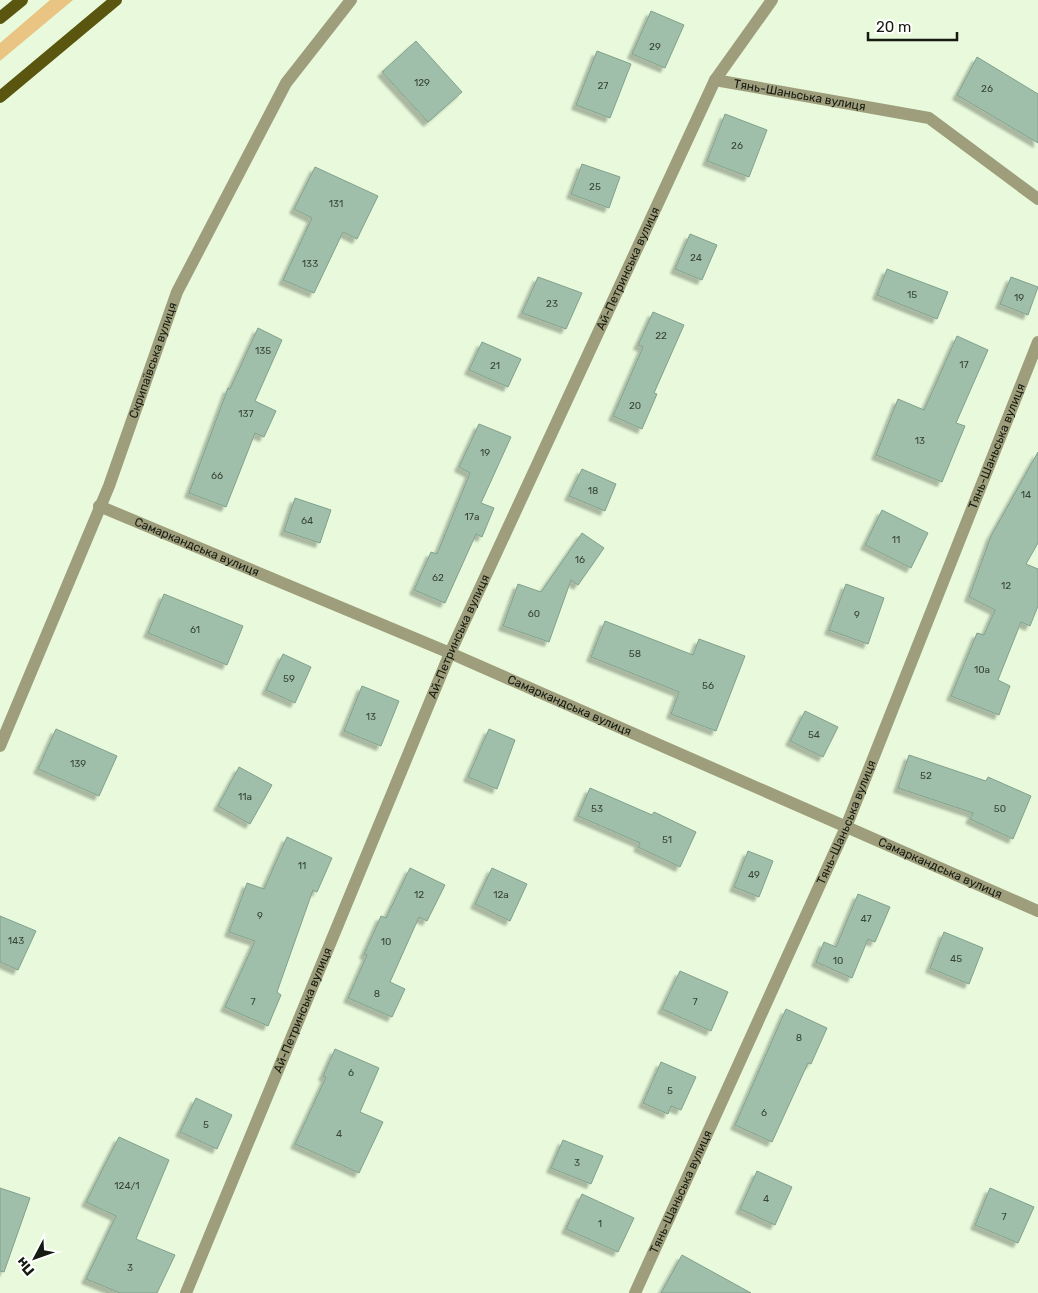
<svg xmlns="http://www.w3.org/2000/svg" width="1038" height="1293" font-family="Rubik,sans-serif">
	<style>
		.green { fill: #e9c482 }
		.building { fill: #9fbfaa; stroke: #81a18d; filter: url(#shadow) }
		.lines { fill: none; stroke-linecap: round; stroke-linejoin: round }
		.minor { stroke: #9e9d7c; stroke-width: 12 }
		.primary { stroke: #5a560f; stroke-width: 12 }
		.labels { text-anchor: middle; stroke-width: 4; stroke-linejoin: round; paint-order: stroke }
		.number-label { font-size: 10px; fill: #384436 }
		.street-label { font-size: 12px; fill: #151b10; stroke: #fff }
	</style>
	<defs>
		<filter id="shadow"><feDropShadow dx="-4.5" dy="4.5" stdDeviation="1" flood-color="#0004"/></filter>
	</defs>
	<rect width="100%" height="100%" fill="#e8fadb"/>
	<!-- green -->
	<path class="green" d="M50,0H73L0,61V43Z"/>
	<!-- building -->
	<path class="building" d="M651,11L684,25L665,68L632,54Z
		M416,41L462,92L428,122L382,72Z
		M597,51L631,64L610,118L576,105Z
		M977,57L1038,94V143L957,95Z
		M725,114L767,130L749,177L707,161Z
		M582,164L620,177L609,208L571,194Z
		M315,167L378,196L357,239L343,232L314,293L283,280L312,218L294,209Z
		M690,234L717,245L702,280L675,269Z
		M887,269L948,292L937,319L877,295Z
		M538,277L582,293L566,329L522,313Z
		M1011,277L1038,287L1028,315L1000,304Z
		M653,312L684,325L654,393L657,394L642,429L613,416L643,347L638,345Z
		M258,328L282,340L255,401L276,411L264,437L255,433L226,507L189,493L228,388L230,389Z
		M957,336L988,350L956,423L965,426L942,482L876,455L898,399L924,410Z
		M482,342L521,359L508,387L469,370Z
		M479,424L511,437L481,503L494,508L482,537L476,534L445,603L414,590L431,552L437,554L470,473L459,467Z
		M1038,452V543L1026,564L1038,569V606L1030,626L1021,622L998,680L1010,686L999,715L951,696L977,633L984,635L995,610L969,597L991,536Z
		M582,469L616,484L605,511L569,496Z
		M295,498L331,510L320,543L284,531Z
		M882,510L928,533L911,568L865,545Z
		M582,533L604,548L578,585L571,580L549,642L503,626L518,584L541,592Z
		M846,584L884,598L868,644L829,630Z
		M164,594L243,626L227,665L148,633Z
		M605,621L693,655L699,639L745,656L716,731L671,714L679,692L591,657Z
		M283,654L311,667L295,703L266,690Z
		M362,686L399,701L381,746L344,731Z
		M805,711L838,727L823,757L790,741Z
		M56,729L117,756L99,796L38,769Z
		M489,729L515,740L497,789L468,777Z
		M909,755L986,781L988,777L1031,796L1013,839L970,819L973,813L898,788Z
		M239,767L272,785L250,824L218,806Z
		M590,788L652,815L654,812L696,832L680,867L638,847L640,843L578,816Z
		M287,837L332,858L317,892L313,890L277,992L281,995L268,1026L225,1007L255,941L229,932L247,883L264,889Z
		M748,851L773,861L759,897L734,887Z
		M410,868L445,885L427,921L419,917L390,982L405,989L392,1017L348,998L367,955L364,954L381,916L386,918Z
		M492,868L527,884L510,921L475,904Z
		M858,894L890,907L875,942L868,939L852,978L816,962L824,942L836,947Z
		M0,916L36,931L18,970L0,962Z
		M944,932L983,948L969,984L930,968Z
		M680,971L728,992L711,1031L662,1009Z
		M786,1009L827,1028L811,1064L808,1063L772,1142L735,1125Z
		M335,1049L379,1068L360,1112L383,1122L359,1173L295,1144L326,1077L323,1076Z
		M661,1062L696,1077L681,1110L671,1106L668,1114L643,1103Z
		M196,1098L232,1115L217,1149L180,1132Z
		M119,1137L169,1160L136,1239L175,1255L157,1293H120L86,1279L116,1216L86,1202Z
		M563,1140L603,1156L591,1184L551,1168Z
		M757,1171L792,1187L775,1225L740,1209Z
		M0,1188L30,1198L4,1272L0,1271Z
		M990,1188L1034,1207L1018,1243L975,1225Z
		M582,1194L634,1218L618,1252L566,1229Z
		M682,1255L751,1293H661Z"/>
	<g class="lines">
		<!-- minor -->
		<g class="minor">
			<path id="s1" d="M715,80L929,118L1038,199"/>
			<path id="s2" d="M99,506L450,653L1038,911"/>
			<path id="s3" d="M0,746L109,486L177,292L286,83L351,0"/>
			<path id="s4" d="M186,1293L450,653L715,80L772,0"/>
			<path id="s5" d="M635,1293L846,827L1038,342"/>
		</g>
		<!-- primary -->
		<path class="primary" d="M0,18L22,0
			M0,97L116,0"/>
	</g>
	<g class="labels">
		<!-- number labels -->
		<g class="number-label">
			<text x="655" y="50">29</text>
			<text x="422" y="86">129</text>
			<text x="603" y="89">27</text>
			<text x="987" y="92">26</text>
			<text x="737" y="149">26</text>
			<text x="595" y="190">25</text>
			<text x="336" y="207">131</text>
			<text x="696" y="261">24</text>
			<text x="310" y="267">133</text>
			<text x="912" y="298">15</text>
			<text x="1019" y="301">19</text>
			<text x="552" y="307">23</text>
			<text x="661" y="339">22</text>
			<text x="263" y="354">135</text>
			<text x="964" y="368">17</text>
			<text x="495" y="369">21</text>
			<text x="635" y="409">20</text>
			<text x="246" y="417">137</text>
			<text x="920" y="444">13</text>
			<text x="485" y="456">19</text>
			<text x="217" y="479">66</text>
			<text x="593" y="494">18</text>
			<text x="1026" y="498">14</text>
			<text x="472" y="520">17а</text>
			<text x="307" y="524">64</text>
			<text x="896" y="543">11</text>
			<text x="580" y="563">16</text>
			<text x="438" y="581">62</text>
			<text x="1006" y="589">12</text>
			<text x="534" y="617">60</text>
			<text x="857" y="618">9</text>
			<text x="195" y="633">61</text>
			<text x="635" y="657">58</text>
			<text x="982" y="673">10а</text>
			<text x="289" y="682">59</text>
			<text x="708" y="689">56</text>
			<text x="371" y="720">13</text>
			<text x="814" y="738">54</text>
			<text x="78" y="767">139</text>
			<text x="926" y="779">52</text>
			<text x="245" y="800">11а</text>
			<text x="597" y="812">53</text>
			<text x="1000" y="812">50</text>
			<text x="667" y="843">51</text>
			<text x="302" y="869">11</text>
			<text x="754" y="878">49</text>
			<text x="419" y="898">12</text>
			<text x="501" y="898">12а</text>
			<text x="260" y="919">9</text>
			<text x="866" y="922">47</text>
			<text x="16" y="944">143</text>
			<text x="386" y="945">10</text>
			<text x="956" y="962">45</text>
			<text x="838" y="964">10</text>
			<text x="377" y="997">8</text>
			<text x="253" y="1005">7</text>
			<text x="695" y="1005">7</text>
			<text x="799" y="1041">8</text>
			<text x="351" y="1076">6</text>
			<text x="670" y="1094">5</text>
			<text x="764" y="1116">6</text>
			<text x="206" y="1128">5</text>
			<text x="339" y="1137">4</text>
			<text x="577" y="1166">3</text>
			<text x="127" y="1189">124/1</text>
			<text x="766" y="1202">4</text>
			<text x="1004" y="1220">7</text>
			<text x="600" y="1227">1</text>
			<text x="130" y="1271">3</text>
		</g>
		<!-- street labels -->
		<g class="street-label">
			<text dy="4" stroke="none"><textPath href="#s1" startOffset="86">Тянь-Шаньська вулиця</textPath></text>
			<text dy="4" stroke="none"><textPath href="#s4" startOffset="1116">Ай-Петринська вулиця</textPath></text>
			<text dy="4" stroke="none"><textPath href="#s3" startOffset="415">Скрипаївська вулиця</textPath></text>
			<text dy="4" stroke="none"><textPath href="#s5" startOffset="921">Тянь-Шаньська вулиця</textPath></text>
			<text dy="4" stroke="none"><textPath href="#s2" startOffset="106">Самаркандська вулиця</textPath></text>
			<text dy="4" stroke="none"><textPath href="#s4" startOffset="711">Ай-Петринська вулиця</textPath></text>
			<text dy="4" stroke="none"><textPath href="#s2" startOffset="511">Самаркандська вулиця</textPath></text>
			<text dy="4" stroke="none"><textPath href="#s5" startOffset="516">Тянь-Шаньська вулиця</textPath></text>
			<text dy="4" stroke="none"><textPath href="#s2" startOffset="916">Самаркандська вулиця</textPath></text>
			<text dy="4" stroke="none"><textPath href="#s4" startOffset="306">Ай-Петринська вулиця</textPath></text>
			<text dy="4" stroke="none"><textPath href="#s5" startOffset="111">Тянь-Шаньська вулиця</textPath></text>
		</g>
	</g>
	<!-- north arrow -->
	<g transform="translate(35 1258) rotate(229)" stroke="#ffffff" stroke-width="4" paint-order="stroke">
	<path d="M0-4L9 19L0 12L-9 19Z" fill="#151b10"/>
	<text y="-8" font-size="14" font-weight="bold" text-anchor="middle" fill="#151b10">Пн</text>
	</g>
	<!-- scale -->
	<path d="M868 32v8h89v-8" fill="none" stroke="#151b10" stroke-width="2.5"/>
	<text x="876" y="32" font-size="15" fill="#151b10" stroke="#ffffff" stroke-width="4" paint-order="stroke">20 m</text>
</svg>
